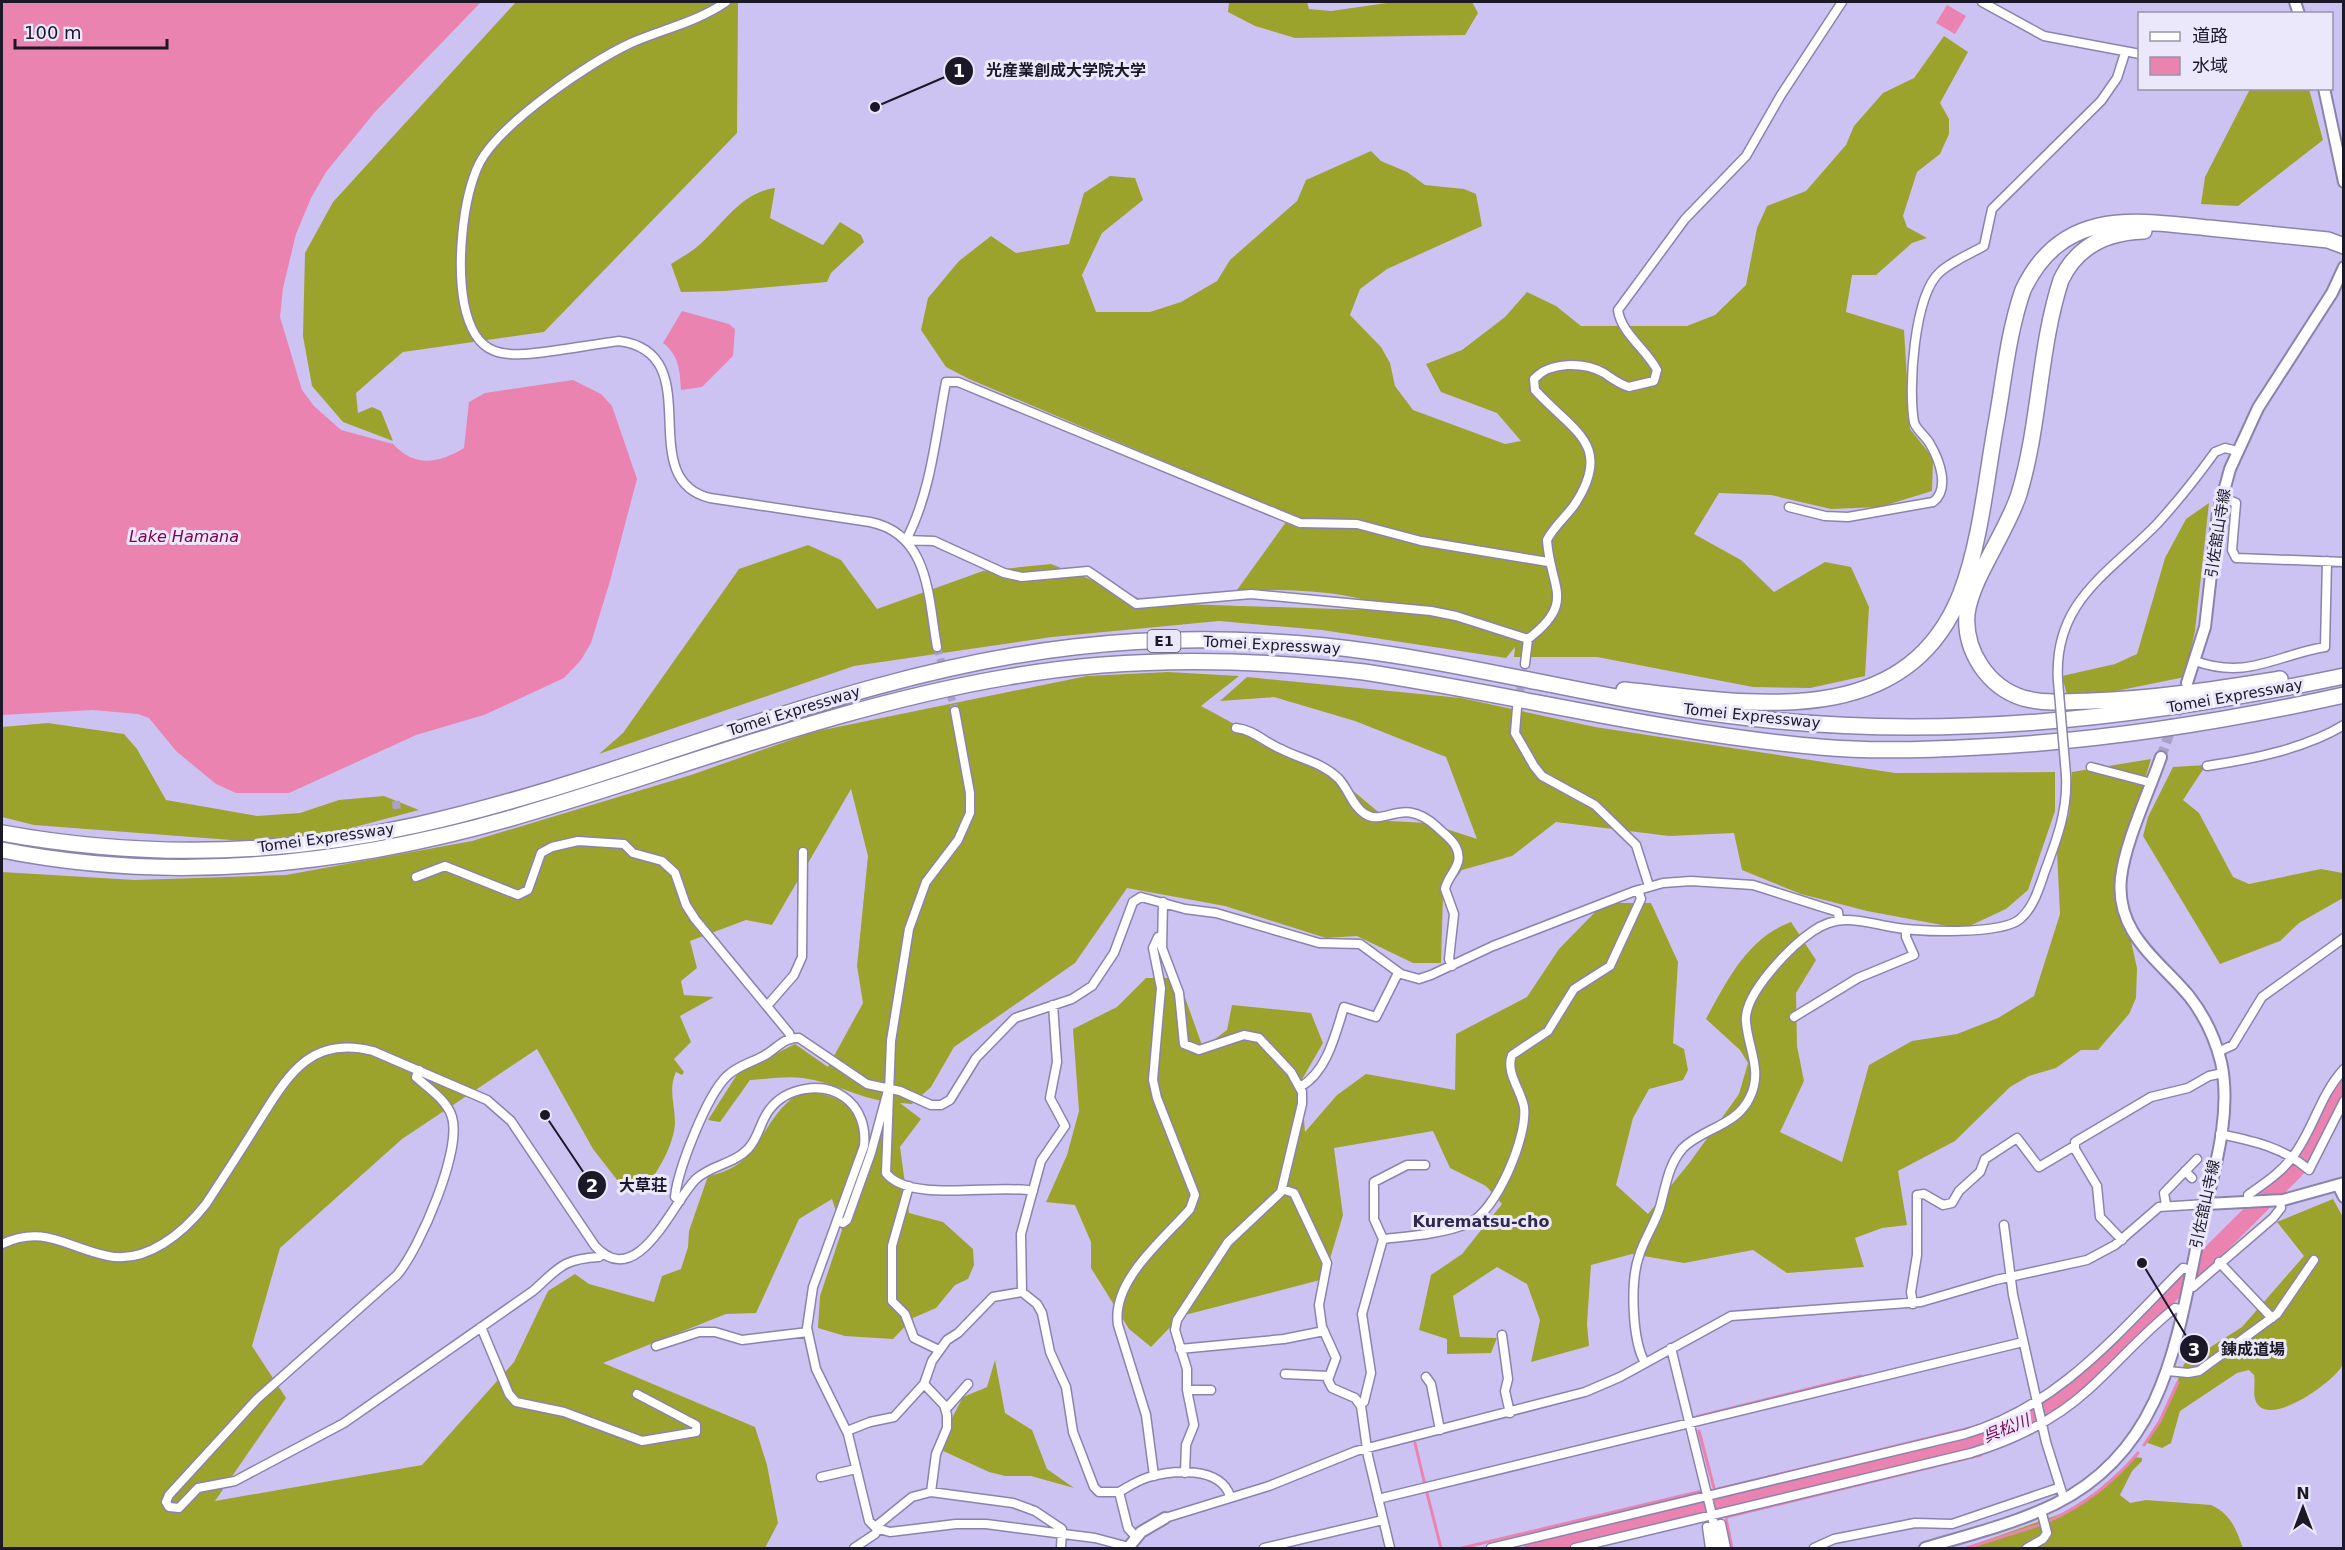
<svg xmlns="http://www.w3.org/2000/svg" width="2345" height="1550" font-family="'DejaVu Sans','Noto Sans JP',sans-serif">
	<style>
		.forest { fill: #9ca32d; fill-rule: evenodd }
		.water { fill: #eb83b1 }
		.lines { fill: none; stroke-linecap: round; stroke-linejoin: round }
		.stream { stroke: #eb83b1; stroke-width: 3 }
		.river { stroke: #eb83b1; stroke-width: 18 }
		.street-tunnel { stroke: #a9a1ca; stroke-width: 8; stroke-dasharray: 8 4; stroke-linecap: butt }
		.secondary-tunnel { stroke: #a9a1ca; stroke-width: 10; stroke-dasharray: 10 5; stroke-linecap: butt }
		.street-casing { stroke: #8b83ae; stroke-width: 11 }
		.secondary-casing { stroke: #8b83ae; stroke-width: 14 }
		.highway-casing { stroke: #8b83ae; stroke-width: 18 }
		.street { stroke: #fff; stroke-width: 8 }
		.secondary { stroke: #fff; stroke-width: 10 }
		.highway { stroke: #fff; stroke-width: 15 }
		.street-bridge-casing { stroke: #8b83ae; stroke-width: 11; stroke-linecap: butt }
		.street-bridge { stroke: #fff; stroke-width: 8 }
		.labels { text-anchor: middle; stroke-width: 6; stroke-linejoin: round; paint-order: stroke }
		.shield { fill: #ebe8fc; stroke: #595668; stroke-width: 1.5 }
		.shield-label { font-size: 14px; font-weight: bold; fill: #1b1828 }
		.street-label { font-size: 15px; fill: #1b1828; stroke: #ebe8fc }
		.water-label { font-size: 16px; font-style: italic; fill: #83004f; stroke: #ebe8fc }
		.neighbourhood-label { font-size: 16px; font-weight: bold; fill: #31284d; stroke: #ebe8fc }
		.leader { fill: none; stroke: #1b1828; stroke-width: 2 }
		.callout-dot { fill: #1b1828; stroke: #ebe8fc; stroke-width: 2 }
		.mark-label { font-size: 18px; text-anchor: middle; font-weight: bold; fill: #fff }
		.callout-label { font-size: 16px; text-anchor: middle; font-weight: bold; fill: #1b1828; stroke: #ebe8fc; stroke-width: 6; stroke-linejoin: round; paint-order: stroke }
	</style>
	<rect width="100%" height="100%" fill="#ccc3f2"/>
	<!-- forest -->
	<path class="forest" d="M516,2H738L737,133L544,332L403,352L356,393L358,413L372,407L381,411L393,441L343,422L312,386L303,336L305,253L333,202Z
		M1229,2H1307L1309,9L1331,11L1394,2H1472L1478,13L1465,35L1295,38L1255,26L1228,12Z
		M1944,36L1968,52L1940,103L1949,119V134L1940,154L1917,172L1903,216L1907,227L1927,238L1912,243L1876,275H1852L1846,312L1904,330L1910,429L1933,458L1932,491L1880,507L1831,509L1771,495L1719,493L1694,534L1741,560L1774,592L1825,562L1851,567L1869,607L1865,676L1810,688L1753,687L1597,657H1514L1515,647L1506,658L1322,630L1219,621L1052,637L854,666L599,754L623,733L739,569L808,545L841,560L877,609L983,571L1051,564L1151,603L1397,611C1349,589 1289,590 1237,590L1291,515L969,379L946,367L921,330L928,298L959,261L991,236L1016,253L1069,244L1084,193L1110,176L1135,178L1143,200L1102,233L1082,275L1096,312H1150L1181,302L1217,281L1230,260L1297,201L1306,180L1371,151L1381,161L1407,172L1425,185L1464,189L1476,194L1482,226L1387,269L1360,289L1350,315L1381,347L1390,363L1395,386L1413,410L1505,444L1521,441L1497,413L1441,392L1426,364L1462,350L1505,317L1527,292L1556,306L1581,326H1687L1715,315L1746,285L1757,228L1767,206L1806,191L1846,145L1854,126L1883,93L1914,78Z
		M2250,89H2309L2323,140L2238,206L2201,204L2205,177Z
		M775,188L770,218L823,245L840,222L861,235L864,242L831,273L827,282L725,291L681,292L671,264C680,258 690,253 698,246C724,224 740,193 775,188Z
		M2209,503L2195,631L2185,677L2116,691L2067,695L2062,676L2115,664L2137,654L2165,558L2186,519Z
		M1168,672L1239,676L1201,706L1345,784L1389,821L1428,823L1477,839L1446,757L1355,721L1274,697L1220,701L1247,677L1461,698L1595,727L1895,773L2055,772V811L2028,890L2006,909L1963,929L1867,911L1801,894L1742,870L1734,833L1669,836L1556,822L1512,856L1462,870L1443,895L1441,963H1413L1357,936L1326,938L1225,906L1127,888L1075,963L954,1047L931,1087L912,1104L900,1103L921,1119L900,1147L909,1213L943,1222L973,1249L974,1265L968,1279L955,1285L936,1308L913,1318L893,1339L845,1336L818,1328L820,1296L842,1230L832,1199L799,1219L756,1313L726,1314L603,1363L755,1427L767,1465L778,1523L765,1548H2V872L135,880L286,875L472,841L691,775L813,732L1087,676ZM851,789L868,856L857,966L863,1003L828,1067L795,1044L738,1073L708,1120L720,1122L750,1080C767,1079 786,1076 803,1078C833,1082 858,1098 889,1102L865,1144C862,1135 860,1117 853,1110C839,1095 806,1086 790,1100C757,1129 760,1166 708,1176L689,1231L688,1247L681,1269L662,1276L654,1302L589,1284L575,1274L548,1291L514,1362L422,1465L215,1501L286,1398L252,1346L280,1248L402,1139L537,1049L593,1149L621,1185L643,1190C657,1174 674,1145 675,1123C675,1105 668,1089 676,1072L682,1075L684,1072L674,1059L691,1042L680,1016L714,997L684,995L681,981L697,968L690,941L746,920L772,925Z
		M48,723L124,734L137,749L166,800L257,816L300,813L339,800L384,796L419,810L336,832L244,841L34,825L2,817V727Z
		M2151,759L2116,875L2137,968L2136,998L2129,1014L2098,1050H2081L2056,1068L2029,1076L2010,1087L1955,1141L1898,1171L1907,1225L1882,1228L1855,1238L1864,1267L1787,1273L1753,1250L1684,1263L1632,1254L1591,1265L1587,1324L1589,1346L1531,1362L1540,1320L1527,1284L1497,1267L1453,1296L1460,1337L1497,1338L1491,1353L1447,1354V1339L1419,1330L1431,1275L1462,1254L1502,1204L1486,1186L1450,1168L1433,1131L1334,1148L1343,1215L1324,1279L1181,1316L1151,1347L1129,1329L1091,1268V1242L1075,1205L1046,1202L1067,1155L1079,1111L1073,1029L1117,1007L1146,978H1178L1203,1048L1227,1030L1232,1005L1311,1013L1323,1043L1301,1081L1305,1132L1337,1095L1366,1074L1455,1090L1456,1034L1527,997L1559,949L1597,910L1614,903H1651L1678,962L1673,1043L1684,1049L1688,1070L1683,1080L1649,1089L1633,1118L1616,1185L1648,1214L1690,1162L1739,1094L1748,1063L1740,1050L1706,1019C1726,982 1748,937 1791,922L1816,960L1796,993L1797,1046L1804,1081L1780,1132L1842,1162L1869,1065L1912,1041L1957,1034L1998,1018L2034,996L2060,914L2057,851L2069,814L2072,772Z
		M2206,765L2183,800L2199,813L2233,877L2249,884L2321,869L2343,873V898L2299,923L2280,941L2220,964L2143,836L2148,817L2173,767Z
		M2333,1199L2344,1219V1334C2341,1343 2345,1357 2342,1366C2333,1382 2276,1423 2259,1406C2251,1398 2256,1385 2254,1375L2249,1370L2237,1373L2180,1411L2171,1443L2162,1448L2145,1442L2167,1408L2184,1364L2242,1327L2304,1256L2277,1222Z
		M995,1360L1005,1413L1032,1430L1047,1469L1074,1488L1031,1476H1005L989,1472L941,1450L939,1443L963,1397L987,1387Z
		M2135,1457L2142,1458V1461L2132,1471L2120,1495L2130,1503L2146,1500L2211,1505C2231,1514 2236,1529 2243,1548H1964L2063,1513L2094,1494Z"/>
	<!-- water -->
	<path class="water" d="M2,2H481L375,112L326,172L311,198L296,234L283,288L280,317L302,390L314,406L341,430L393,444C415,468 439,463 464,448L469,402L485,393L573,380L601,394L612,406L637,479L610,581L591,643L581,660L564,678L484,715L416,735L289,793H236L216,784L176,751L149,718L138,714L93,710L2,715Z
		M1947,5L1966,16L1955,34L1936,23Z
		M682,311L729,324L735,329L733,356L702,387L681,390C680,371 679,355 663,343Z"/>
	<g class="lines">
		<!-- stream -->
		<path class="stream" d="M1696,1417L1861,1376
			M1699,1431L1714,1488
			M1415,1443L1425,1485
			M2144,1445L2160,1421L2178,1382
			M1718,1489L1970,1428
			M1427,1493L1441,1548
			M1716,1497L1718,1504
			M1722,1503L1724,1509
			M1726,1517L1981,1455
			M1726,1518L1732,1548
			M2049,1521C2084,1505 2113,1483 2138,1453
			M1462,1548L1702,1491
			M1967,1548L2042,1524"/>
		<!-- river -->
		<path class="river" d="M1533,1548L1968,1443C2057,1417 2101,1363 2164,1300C2207,1258 2250,1215 2293,1172C2316,1146 2322,1111 2344,1084"/>
		<!-- street-tunnel -->
		<path class="street-tunnel" d="M937,647L955,711
			M1518,702L1525,664
			M396,801L397,812"/>
		<!-- secondary-tunnel -->
		<path class="secondary-tunnel" d="M2161,757L2181,701"/>
		<defs>
			<path id="street" d="M726,2C697,22 663,29 631,43C590,62 499,124 479,164C462,200 457,264 464,303C475,359 503,358 552,351C574,348 597,344 619,341C711,353 631,479 710,498L870,522C930,534 928,598 937,647
				M1982,2L2044,36L2140,54
				M2222,497L2236,503L2232,550L2236,558L2344,562
				M1789,507L1825,516L1848,517L1933,502C1950,489 1940,461 1930,444C1926,436 1916,430 1914,422C1908,388 1914,295 1940,272C1952,261 1970,254 1984,246L1992,209L2101,101L2117,78L2125,53
				M1528,639L1456,616L1431,611L1251,594L1136,604L1088,571L1022,577L1004,573L934,541L906,540C931,493 936,434 946,382H958L1300,523L1357,524L1421,541L1548,562
				M2195,661C2248,680 2276,655 2325,647L2327,561
				M1525,664L1528,639C1577,602 1550,588 1547,540C1554,526 1566,517 1575,504C1614,444 1572,431 1535,390L1534,379C1550,361 1584,362 1604,373C1613,379 1619,384 1629,387L1654,381L1657,370C1646,349 1621,333 1618,310L1685,219L1746,156L1781,95L1842,2
				M2058,681C2053,602 2108,574 2157,524C2178,501 2197,477 2215,452L2225,448L2237,451
				M1517,708L1515,733L1534,766L1542,776L1595,805L1636,845L1649,886
				M955,711L970,793V813L958,840L926,882L909,929L891,1041L886,1173C910,1204 997,1183 1033,1191
				M1236,728C1254,730 1264,742 1281,749C1300,759 1321,762 1338,778C1348,788 1353,807 1365,814C1386,827 1402,795 1437,827C1443,833 1452,839 1456,847C1465,865 1448,874 1445,889L1454,914L1449,959L1452,966
				M2207,766C2252,759 2305,749 2344,725
				M2091,767L2152,783
				M416,877L445,866L518,895L528,890L541,853L552,847L578,841L624,844L633,853L662,861L675,873L686,905L695,919L789,1033L791,1039
				M1163,902L1162,948L1179,993L1184,1044L1199,1050L1244,1035L1259,1038L1291,1072L1302,1092V1104L1281,1192L1228,1242L1177,1320L1175,1330L1187,1369V1390L1194,1425L1186,1445L1185,1473
				M767,1006L794,975L802,957L803,852
				M1794,1017L1858,978L1914,955L1906,937V929
				M2218,1052L2233,1045L2262,997L2344,938
				M419,1070L416,1077C429,1089 447,1100 452,1117C462,1150 420,1248 397,1275L257,1399L169,1495L166,1502L169,1507L179,1508L198,1488L235,1481L344,1423L533,1291C559,1268 562,1259 599,1257L602,1253
				M1300,1087C1327,1072 1335,1035 1344,1007L1376,1017L1398,973
				M2220,1134C2253,1141 2283,1147 2309,1170L2344,1101
				M2185,1171L2192,1178
				M909,1186L892,1246V1301L905,1314L914,1338L939,1350
				M1282,1189L1294,1193L1327,1263L1319,1305L1322,1327L1336,1358L1328,1380L1332,1388L1355,1398L1361,1406L1368,1456L1390,1548
				M680,1201L675,1197C678,1169 707,1095 727,1076C738,1065 754,1062 767,1054C778,1047 785,1037 799,1038L867,1084L900,1091L931,1105H941L950,1100L976,1058L1015,1018L1072,999L1092,986L1114,953L1133,902L1141,897L1185,909L1216,913L1319,943L1360,944L1401,974L1419,979L1431,975L1493,946L1635,891L1663,883L1691,881L1753,885L1838,912L1839,920
				M2248,1203V1195C2265,1183 2282,1172 2294,1155C2314,1128 2320,1095 2344,1069
				M2166,1205L2164,1193L2197,1159
				M837,1221L843,1223L847,1220L871,1153L887,1094
				M2004,1225L2013,1295L2046,1442L2064,1499
				M1383,1239C1411,1236 1443,1234 1469,1223C1496,1212 1528,1136 1524,1107C1521,1090 1505,1072 1512,1055L1548,1031L1574,989L1610,966L1641,899L1638,890
				M1383,1239L1374,1219V1182L1407,1165H1425
				M2122,1240L2100,1217L2097,1186L2075,1149V1142L2151,1097L2188,1088L2209,1076L2223,1073
				M2,1244C45,1224 67,1248 108,1256C147,1264 184,1232 206,1204C223,1178 240,1152 256,1126C286,1079 308,1034 373,1051L487,1100L511,1121L595,1246C638,1293 673,1201 696,1179C711,1165 734,1164 748,1149C759,1138 760,1121 770,1109C786,1088 822,1081 844,1097C860,1108 866,1127 864,1146L813,1287L807,1328L816,1369L848,1434L869,1521L876,1528L890,1532L956,1524H986L1095,1538L1129,1547
				M2219,1262L2272,1318
				M2188,1286L2193,1287L2273,1218L2281,1208L2280,1201
				M1022,1292L1021,1234L1041,1161L1065,1126L1050,1098L1057,1062L1053,1005
				M1913,1304L1911,1292L1917,1255V1195L1924,1194L1943,1205L1952,1203L1959,1191L1980,1172L1985,1159L2017,1138L2039,1167L2071,1148L2075,1149
				M481,1327L509,1394L516,1402L564,1412L642,1441L696,1432V1425L637,1394
				M1502,1335L1508,1379L1505,1391L1510,1413
				M656,1346L699,1332H715L742,1340L808,1332
				M1671,1348L1712,1515L1718,1548
				M1180,1349L1284,1339L1324,1331
				M1645,1363C1632,1340 1630,1282 1639,1256C1644,1239 1655,1224 1660,1207C1666,1186 1668,1165 1683,1148C1703,1128 1737,1126 1750,1097C1763,1071 1748,1048 1746,1022C1743,994 1791,946 1813,931C1840,912 1863,922 1892,927C1917,932 2002,935 2020,919C2034,907 2039,888 2045,871C2057,839 2068,810 2066,775
				M2168,1371L2188,1373L2199,1371L2277,1314L2314,1260
				M1285,1374L1328,1376
				M1426,1377L1431,1384L1440,1430
				M1187,1390H1211
				M1360,1404L1364,1402L1371,1373L1362,1314L1383,1239
				M946,1409L968,1384
				M847,1431L870,1422L894,1417L924,1384
				M1154,1476L1146,1415L1118,1325C1111,1281 1163,1240 1190,1209L1195,1195L1157,1098L1153,1080L1161,988L1153,948L1158,937H1161
				M821,1477L856,1469
				M931,1492L936,1454L947,1428V1415L944,1405L924,1384L932,1361L947,1340L958,1333L993,1297L1022,1292L1037,1304L1042,1313L1050,1352L1066,1387L1073,1432L1094,1487L1099,1492H1119L1128,1528L1136,1537
				M1119,1492C1128,1487 1138,1480 1149,1477C1173,1470 1220,1466 1230,1496
				M1378,1499L2023,1342
				M1165,1518L1269,1486L1356,1451L1585,1392L1620,1377L1731,1316L1921,1302L1996,1280L2087,1260L2115,1245L2159,1207L2206,1204
				M875,1527L912,1497L931,1492L1013,1503L1035,1511L1062,1529L1061,1548
				M854,1548L875,1534L878,1529
				M1264,1548L1383,1520
				M1491,1548L1965,1434C2059,1406 2116,1335 2183,1268L2191,1270
				M1575,1548L1971,1453C2014,1440 2054,1421 2088,1390C2117,1364 2143,1333 2175,1308L2183,1310
				M1710,1548L1707,1527L1721,1524L1726,1548
				M1814,1548L1834,1539L1915,1523L1952,1524L2058,1488
				M2027,1548L2043,1539L2047,1533L2041,1510"/>
			<path id="secondary" d="M2295,2L2299,14
				M2324,88L2344,182
				M2187,683L2205,627L2218,513L2230,469L2258,408L2332,293L2344,267
				M2338,1185L2344,1197
				M2206,1204L2283,1200L2344,1183
				M1128,1548L1141,1532L1165,1518
				M1925,1548C1968,1535 2014,1524 2055,1504C2166,1449 2177,1338 2200,1230C2212,1177 2233,1116 2221,1062C2215,1038 2204,1015 2189,996C2158,959 2115,933 2121,878C2125,842 2149,792 2161,757"/>
			<path id="highway" d="M2144,231C2107,232 2077,246 2061,280C2039,347 2040,425 2019,494C2007,532 1971,579 1967,614C1964,651 1988,687 2023,698C2044,704 2069,702 2091,701C2155,699 2217,689 2280,679
				M1624,690C1744,702 1905,736 1961,593C1981,540 1986,479 1996,424C2004,380 2008,333 2023,290C2062,208 2133,220 2209,228C2249,232 2288,236 2328,240L2344,246
				M2,833C140,858 280,856 417,825C639,775 846,673 1074,647C1157,637 1243,638 1325,646C1460,660 1592,698 1726,715C1935,743 2138,719 2344,676
				M2,850C172,884 342,866 508,819C674,771 836,706 1008,677C1125,656 1246,658 1364,672C1516,695 1667,734 1820,747C1873,752 1927,750 1979,747C2103,741 2223,722 2344,695"/>
		</defs>
		<!-- street casing -->
		<use href="#street" class="street-casing"/>
		<!-- secondary casing -->
		<use href="#secondary" class="secondary-casing"/>
		<!-- highway casing -->
		<use href="#highway" class="highway-casing"/>
		<!-- street -->
		<use href="#street" class="street"/>
		<!-- secondary -->
		<use href="#secondary" class="secondary"/>
		<!-- highway -->
		<use href="#highway" class="highway"/>
		<defs>
			<path id="street-bridge" d="M2058,681L2066,775"/>
		</defs>
		<!-- street-bridge casing -->
		<use href="#street-bridge" class="street-bridge-casing"/>
		<!-- street-bridge -->
		<use href="#street-bridge" class="street-bridge"/>
	</g>
	<g class="labels">
		<!-- shield labels -->
		<rect class="shield" x="1147.5" y="630" width="33" height="22" rx="4.5"/>
		<g class="shield-label">
			<text x="1164" y="646">E1</text>
		</g>
		<!-- street labels -->
		<g class="street-label">
			<text transform="translate(2218 533) rotate(-81)" y="5">引佐舘山寺線</text>
			<text transform="translate(1272 645) rotate(3)" y="5">Tomei Expressway</text>
			<text transform="translate(2235 696) rotate(-10)" y="5">Tomei Expressway</text>
			<text transform="translate(794 711) rotate(-17)" y="5">Tomei Expressway</text>
			<text transform="translate(1752 716) rotate(6)" y="5">Tomei Expressway</text>
			<text transform="translate(326 838) rotate(-8)" y="5">Tomei Expressway</text>
			<text transform="translate(2205 1204) rotate(-78)" y="5">引佐舘山寺線</text>
		</g>
		<!-- water labels -->
		<g class="water-label">
			<text x="184" y="542">Lake Hamana</text>
			<text transform="translate(2006 1428) rotate(-22)" y="6">呉松川</text>
		</g>
		<!-- neighbourhood labels -->
		<g class="neighbourhood-label">
			<text x="1481" y="1227">Kurematsu-cho</text>
		</g>
	</g>
	<!-- callouts -->
	<path class="leader" d="M875 107L959 71M545 1115L592 1185M2142 1263L2194 1349"/>
	<g class="callout-dot">
		<circle cx="875" cy="107" r="6"/>
		<circle cx="545" cy="1115" r="6"/>
		<circle cx="2142" cy="1263" r="6"/>
		<circle cx="959" cy="71" r="15"/>
		<circle cx="592" cy="1185" r="15"/>
		<circle cx="2194" cy="1349" r="15"/>
	</g>
	<g class="mark-label">
		<text x="959" y="77">1</text>
		<text x="592" y="1192">2</text>
		<text x="2194" y="1356">3</text>
	</g>
	<g class="callout-label">
		<text x="1066" y="76">光産業創成大学院大学</text>
		<text x="643" y="1191">大草荘</text>
		<text x="2253" y="1355">錬成道場</text>
	</g>
	<!-- border -->
	<rect width="2345" height="1550" fill="none" stroke="#1b1828" stroke-width="6"/>
	<!-- legend -->
	<rect x="2138" y="12" width="195" height="78" fill="#ebe8fc" stroke="#9895a7" stroke-width="1.5"/>
	<rect x="2150" y="32" width="30" height="9" fill="#ffffff" stroke="#9895a7" stroke-width="1.5"/>
	<text x="2192" y="42" font-size="18" fill="#1b1828">道路</text>
	<rect x="2150" y="57" width="30" height="18" fill="#eb83b1" stroke="#9895a7" stroke-width="1.5"/>
	<text x="2192" y="72" font-size="18" fill="#1b1828">水域</text>
	<!-- north arrow -->
	<g transform="translate(2303 1508)" stroke="#ebe8fc" stroke-width="4.5" paint-order="stroke">
	<path d="M0-4.5L10 22L0 15L-10 22Z" fill="#1b1828"/>
	<text y="-9" font-size="16" font-weight="bold" text-anchor="middle" fill="#1b1828">N</text>
	</g>
	<!-- scale -->
	<path d="M15 39v9h152v-9" fill="none" stroke="#1b1828" stroke-width="3"/>
	<text x="24" y="39" font-size="18" fill="#1b1828" stroke="#ebe8fc" stroke-width="4.5" paint-order="stroke">100 m</text>
</svg>
